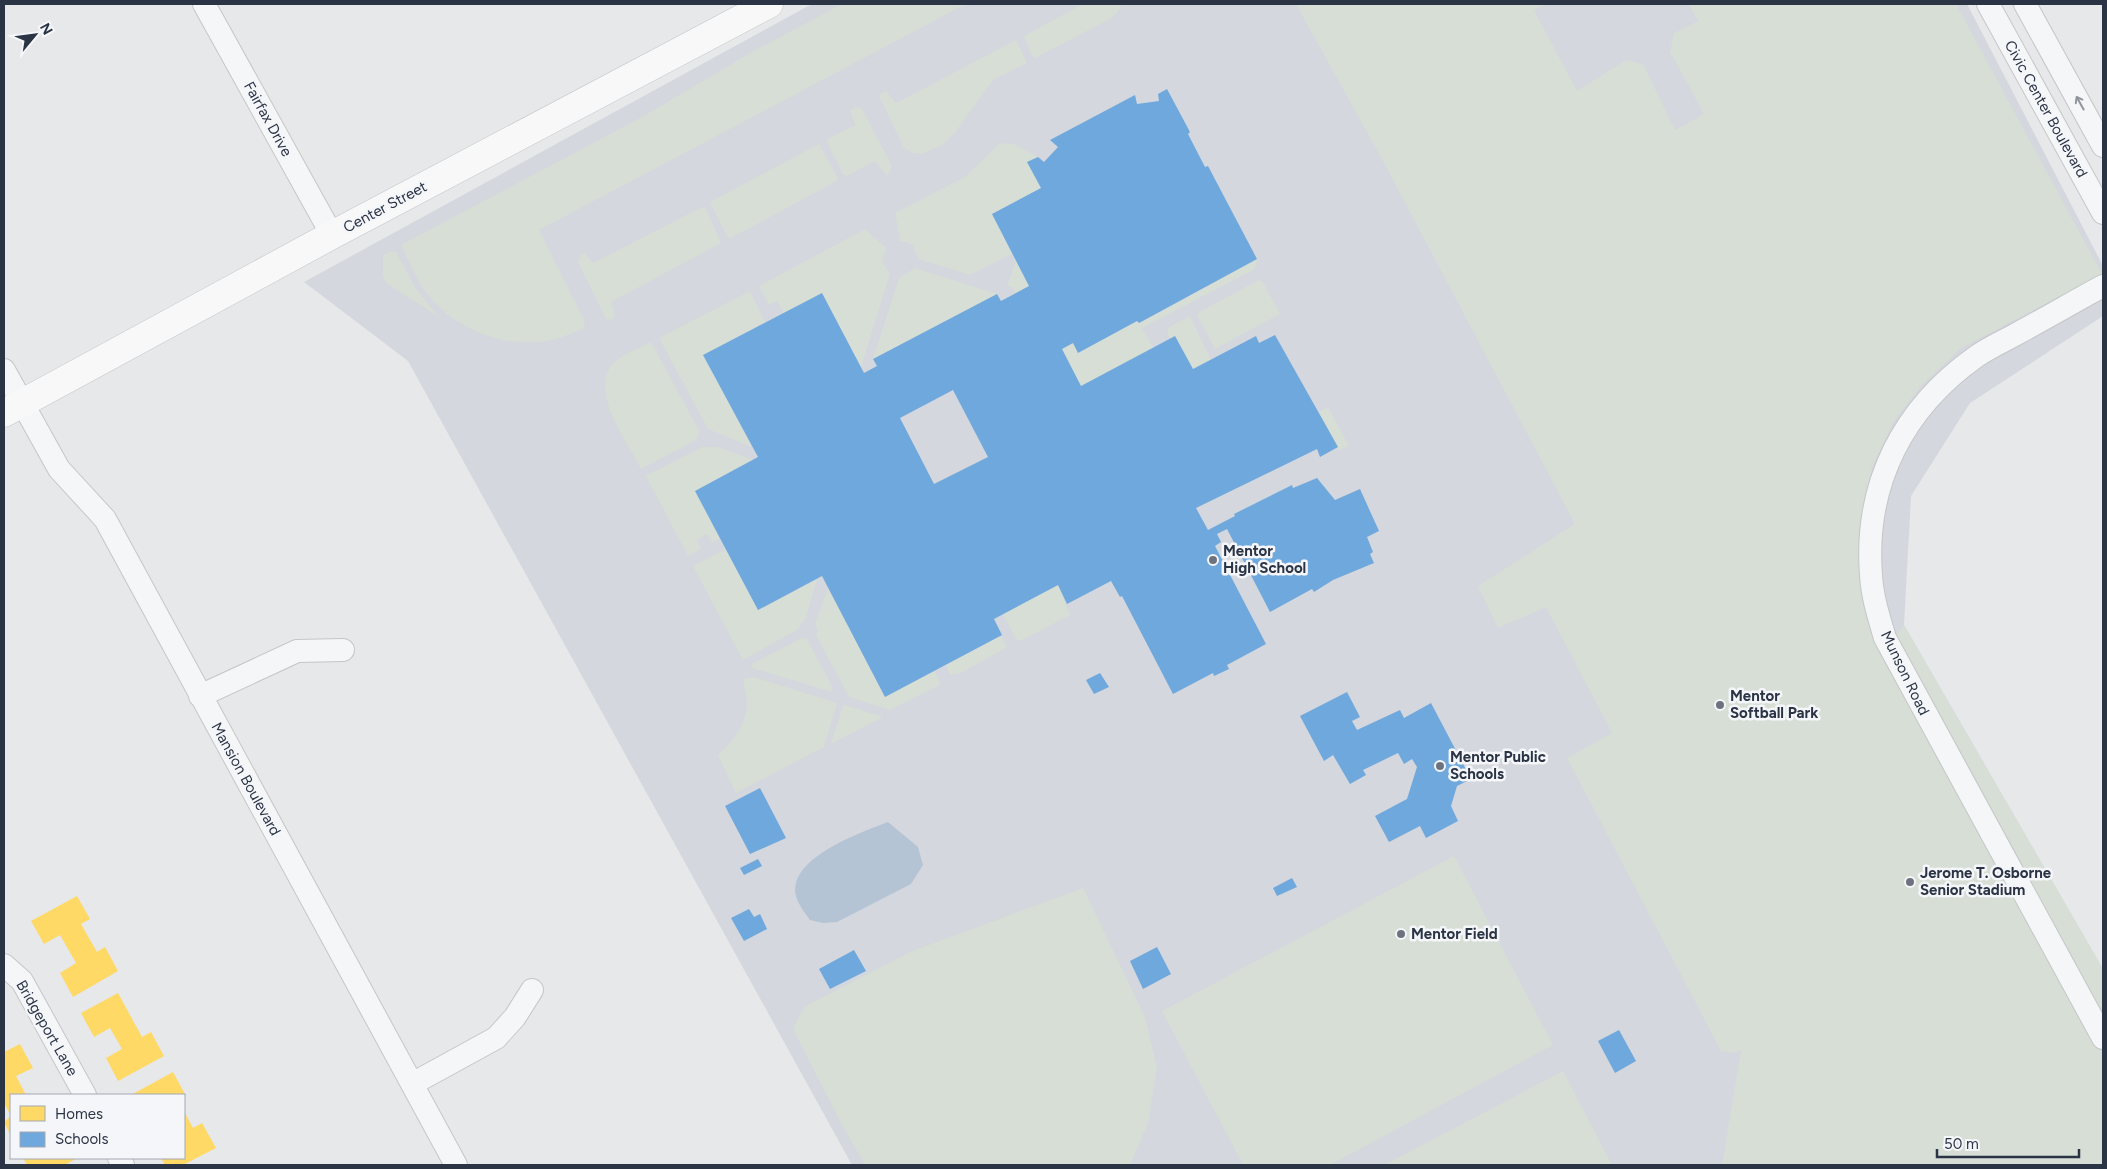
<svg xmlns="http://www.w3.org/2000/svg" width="2107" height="1169" font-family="Figtree,sans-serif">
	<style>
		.built { fill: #d4d7dd }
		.green { fill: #d6ded6 }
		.water { fill: #b4c4d5 }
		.homes { fill: #ffd966 }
		.schools { fill: #6fa8dc; fill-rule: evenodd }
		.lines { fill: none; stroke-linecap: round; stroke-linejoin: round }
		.minor-casing { stroke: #c4c6c8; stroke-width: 24 }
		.major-casing { stroke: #c2c5c8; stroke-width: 29 }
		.minor { stroke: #f5f6f7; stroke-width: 22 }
		.major { stroke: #f8f8f8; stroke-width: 28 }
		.oneway { stroke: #90959e }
		.poi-dot { fill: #6c737f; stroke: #f4f6f9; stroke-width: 2 }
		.labels { text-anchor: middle; stroke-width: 5; stroke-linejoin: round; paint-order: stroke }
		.street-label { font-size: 15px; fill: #2b3445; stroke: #f4f6f9 }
		.poi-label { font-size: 15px; font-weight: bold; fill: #2b3445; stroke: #f4f6f9; text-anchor: start }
	</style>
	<rect width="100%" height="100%" fill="#e6e8ea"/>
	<!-- built -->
	<path class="built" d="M812,4H1967L2103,266V316L1970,403L1911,496L1904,625L2103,969V1165H852L408,361L304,282Z"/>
	<!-- green -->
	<path class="green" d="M842,4H966L539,230L585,322L583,329C572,333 559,339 547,341C501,349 448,326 422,287C414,274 408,259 401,245L642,117L752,52Z
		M1083,4H1122L1118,12L1110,19L1035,58L1032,56L1024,36Z
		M1296,4H1547L1534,10L1577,91L1626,60L1643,64L1675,130L1704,114L1670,52L1674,33L1698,21L1689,4H1956L2102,274L1961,348L1921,386L1894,421L1872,467L1859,535L1861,596L1874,639L1881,656L1904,625L2103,969V1165H1722L1741,1050L1735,1053L1721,1051L1567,758L1612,733L1546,607L1498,628L1478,586L1575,524L1384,163Z
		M1016,40L1027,63L993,80L954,134L942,145L922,154L913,153L904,148L880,98V94L886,91L896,103Z
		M857,107L862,109L892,166L888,175H886L875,161L847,176L843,174L828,144L827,139L855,125L850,110Z
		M1000,143L1014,144L1038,157L1027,162L1041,188L992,214L1012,254L970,275L918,259L912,244L900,241L895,213L965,177Z
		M819,144L838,178L837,181L731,238L727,236L710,202Z
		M702,207L706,209L721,243L611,302L615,316L611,320L606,319L578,262L581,253H584L593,263Z
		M865,229L886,248L882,261L890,274L861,367L822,293L784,313L777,301L769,305L759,286Z
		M391,251L396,252L416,289L439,317L386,283L383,276V255Z
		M1257,259L1255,269L1142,328L1153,348L1081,386L1062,349L1073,343L1079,352L1137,321L1140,323Z
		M1016,261L1029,286L1016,293L1012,287L1007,286Z
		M915,268L997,294L873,359L899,278Z
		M1259,280L1263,282L1280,314L1215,349L1197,315L1199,312Z
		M750,291L765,322L704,355L752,447L708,429L659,338Z
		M1190,316L1211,360L1193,369L1167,334L1169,327Z
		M651,342L700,432L696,440L641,469C628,443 590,393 611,366C619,355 639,349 651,342Z
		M1328,407L1349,446L1339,450L1319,412Z
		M702,447H718L753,460L695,491L720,538L712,543L707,534L697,540L701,549L688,556L646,476Z
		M726,549L758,610L817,579L806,618L798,629L743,660L693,566Z
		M1058,585L1070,615L1020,641L1016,639L1003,614Z
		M828,588L885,697L934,671L940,681L939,685L890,710L849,697L816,635L818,631L815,623Z
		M1001,636L1006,646L1004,649L961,673L950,675L946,665Z
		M802,638L807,639L832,686V692L752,668V664L755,662Z
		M754,677L837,703L824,747L736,793L718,755C732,743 747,723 747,703C747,695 743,687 744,679Z
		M843,705H845L883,717L831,744Z
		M1454,856L1553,1045L1330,1165H1243L1162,1011Z
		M1083,888L1145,1017L1157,1068L1148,1123L1130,1165H865L841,1123L793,1029L804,1007L910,952Z
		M1563,1071L1612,1165H1384Z"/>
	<!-- water -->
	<path class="water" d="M888,822L918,847L923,865L911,884L837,922L823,923L810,920C805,913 798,904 796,896C787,858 862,832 888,822Z"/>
	<!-- homes -->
	<path class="homes" d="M77,896L90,919L81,924L97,952L105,947L118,971L73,997L60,973L76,963L60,935L44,944L31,921Z
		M118,993L142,1037L151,1032L164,1056L118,1081L106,1058L122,1049L110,1028L94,1037L81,1013Z
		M20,1044L33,1068L16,1076L26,1095H11V1136L4,1122L11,1116L4,1103V1052Z
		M173,1072L186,1096L184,1097V1095H131Z
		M184,1111L193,1128L202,1123L216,1148L183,1165H165L161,1158H184Z
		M23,1158H77L65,1165H27Z"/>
	<!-- schools -->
	<path class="schools" d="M1167,89L1190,132L1188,134L1205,167L1208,166L1257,259L1139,323L1137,321L1078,353L1073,343L1062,349L1081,386L1175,336L1193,369L1256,336L1259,343L1275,335L1338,447L1320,457L1317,449L1196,508L1208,530L1235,516L1234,514L1292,485L1293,488L1317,478L1335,500L1360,489L1379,531L1367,537L1373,552L1370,554L1374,563L1333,580L1314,592L1312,589L1270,612L1227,529L1217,534L1221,542L1215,546L1266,644L1227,665L1229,669L1214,676L1213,673L1173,694L1122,596L1120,597L1111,581L1067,604L1058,585L994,619L1002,635L885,697L822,576L758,610L695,491L758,457L703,355L822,293L864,373L877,366L873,359L997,294L1001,301L1029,286L992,214L1041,188L1027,162L1038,157L1044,162L1058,147L1050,140L1135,95L1137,104L1159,101L1158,94ZM953,390L988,457L934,484L900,418Z
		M1100,673L1109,687L1094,694L1086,680Z
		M1347,692L1360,717L1352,721L1357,730L1400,710L1404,718L1431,703L1471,779L1457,786L1451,806L1458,821L1426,838L1420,826L1389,842L1375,816L1407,799L1417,767L1412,759L1404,764L1398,753L1363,770L1366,775L1350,784L1333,755L1324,761L1300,716Z
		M760,788L786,838L750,854L725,806Z
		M758,859L762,866L744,875L740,868Z
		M1292,878L1297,887L1277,896L1273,888Z
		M749,909L754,917L760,914L767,929L744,941L731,918Z
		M1157,947L1171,974L1143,989L1130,961Z
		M854,950L866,971L830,989L819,969Z
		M1619,1030L1636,1061L1615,1073L1598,1041Z"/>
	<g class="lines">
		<defs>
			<path id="minor" d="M204,4L332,235
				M1988,4L2103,213
				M2025,4L2103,146
				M2103,286C2075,301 2048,317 2020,332C2006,340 1990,347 1977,356C1903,408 1864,484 1871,575C1872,596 1879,618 1885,638L2103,1038
				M4,370L59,469L105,519L456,1165
				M200,696L297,651L343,650
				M4,965L22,981L85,1095
				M412,1084L496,1038L515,1017L532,990
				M119,1158L123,1165"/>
			<path id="major" d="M4,413L332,235L769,4"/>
		</defs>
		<!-- minor casing -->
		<use href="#minor" class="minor-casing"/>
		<!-- major casing -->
		<use href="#major" class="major-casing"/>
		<!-- minor -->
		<use href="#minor" class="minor"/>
		<!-- major -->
		<use href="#major" class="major"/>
	</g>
	<!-- one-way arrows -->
	<defs><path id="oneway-shaft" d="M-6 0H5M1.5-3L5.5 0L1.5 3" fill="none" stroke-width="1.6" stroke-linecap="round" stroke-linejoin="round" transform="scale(1.25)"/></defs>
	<use class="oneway" href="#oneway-shaft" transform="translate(2080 103) rotate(-119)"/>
	<!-- markers -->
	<g class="poi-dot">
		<circle cx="1213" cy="560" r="5"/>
		<circle cx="1720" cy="705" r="5"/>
		<circle cx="1440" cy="766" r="5"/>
		<circle cx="1910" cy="882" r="5"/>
		<circle cx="1401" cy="934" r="5"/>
	</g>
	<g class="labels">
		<!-- street labels -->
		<g class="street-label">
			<text transform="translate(2046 109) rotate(61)" y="5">Civic Center Boulevard</text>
			<text transform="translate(268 119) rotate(61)" y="5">Fairfax Drive</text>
			<text transform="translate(385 207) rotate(-28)" y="5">Center Street</text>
			<text transform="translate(1905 673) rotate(64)" y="5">Munson Road</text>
			<text transform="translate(246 779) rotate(61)" y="5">Mansion Boulevard</text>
			<text transform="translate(47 1028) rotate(60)" y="5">Bridgeport Lane</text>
		</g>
		<!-- poi labels -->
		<g class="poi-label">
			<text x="1223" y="556">Mentor<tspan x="1223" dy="17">High School</tspan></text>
			<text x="1730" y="701">Mentor<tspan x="1730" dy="17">Softball Park</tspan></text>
			<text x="1450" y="762">Mentor Public<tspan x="1450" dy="17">Schools</tspan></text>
			<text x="1920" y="878">Jerome T. Osborne<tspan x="1920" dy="17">Senior Stadium</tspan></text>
			<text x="1411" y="939">Mentor Field</text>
		</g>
	</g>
	<!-- border -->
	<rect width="2107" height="1169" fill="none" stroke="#2b3445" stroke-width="10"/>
	<!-- legend -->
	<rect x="10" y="1094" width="175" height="65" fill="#f4f6f9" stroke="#a4a8b1"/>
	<rect x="20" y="1106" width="25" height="15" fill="#ffd966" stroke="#a4a8b1"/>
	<text x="55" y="1119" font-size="15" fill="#2b3445">Homes</text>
	<rect x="20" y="1132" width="25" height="15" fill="#6fa8dc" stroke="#a4a8b1"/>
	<text x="55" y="1144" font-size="15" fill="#2b3445">Schools</text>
	<!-- north arrow -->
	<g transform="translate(35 35) rotate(61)" stroke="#f4f6f9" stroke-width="4" paint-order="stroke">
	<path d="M0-4L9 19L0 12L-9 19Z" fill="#2b3445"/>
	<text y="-8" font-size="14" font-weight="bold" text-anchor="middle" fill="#2b3445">N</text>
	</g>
	<!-- scale -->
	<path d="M1937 1149v8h142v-8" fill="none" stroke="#2b3445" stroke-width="2.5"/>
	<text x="1944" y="1149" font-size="15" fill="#2b3445" stroke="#f4f6f9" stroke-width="4" paint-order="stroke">50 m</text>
</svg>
